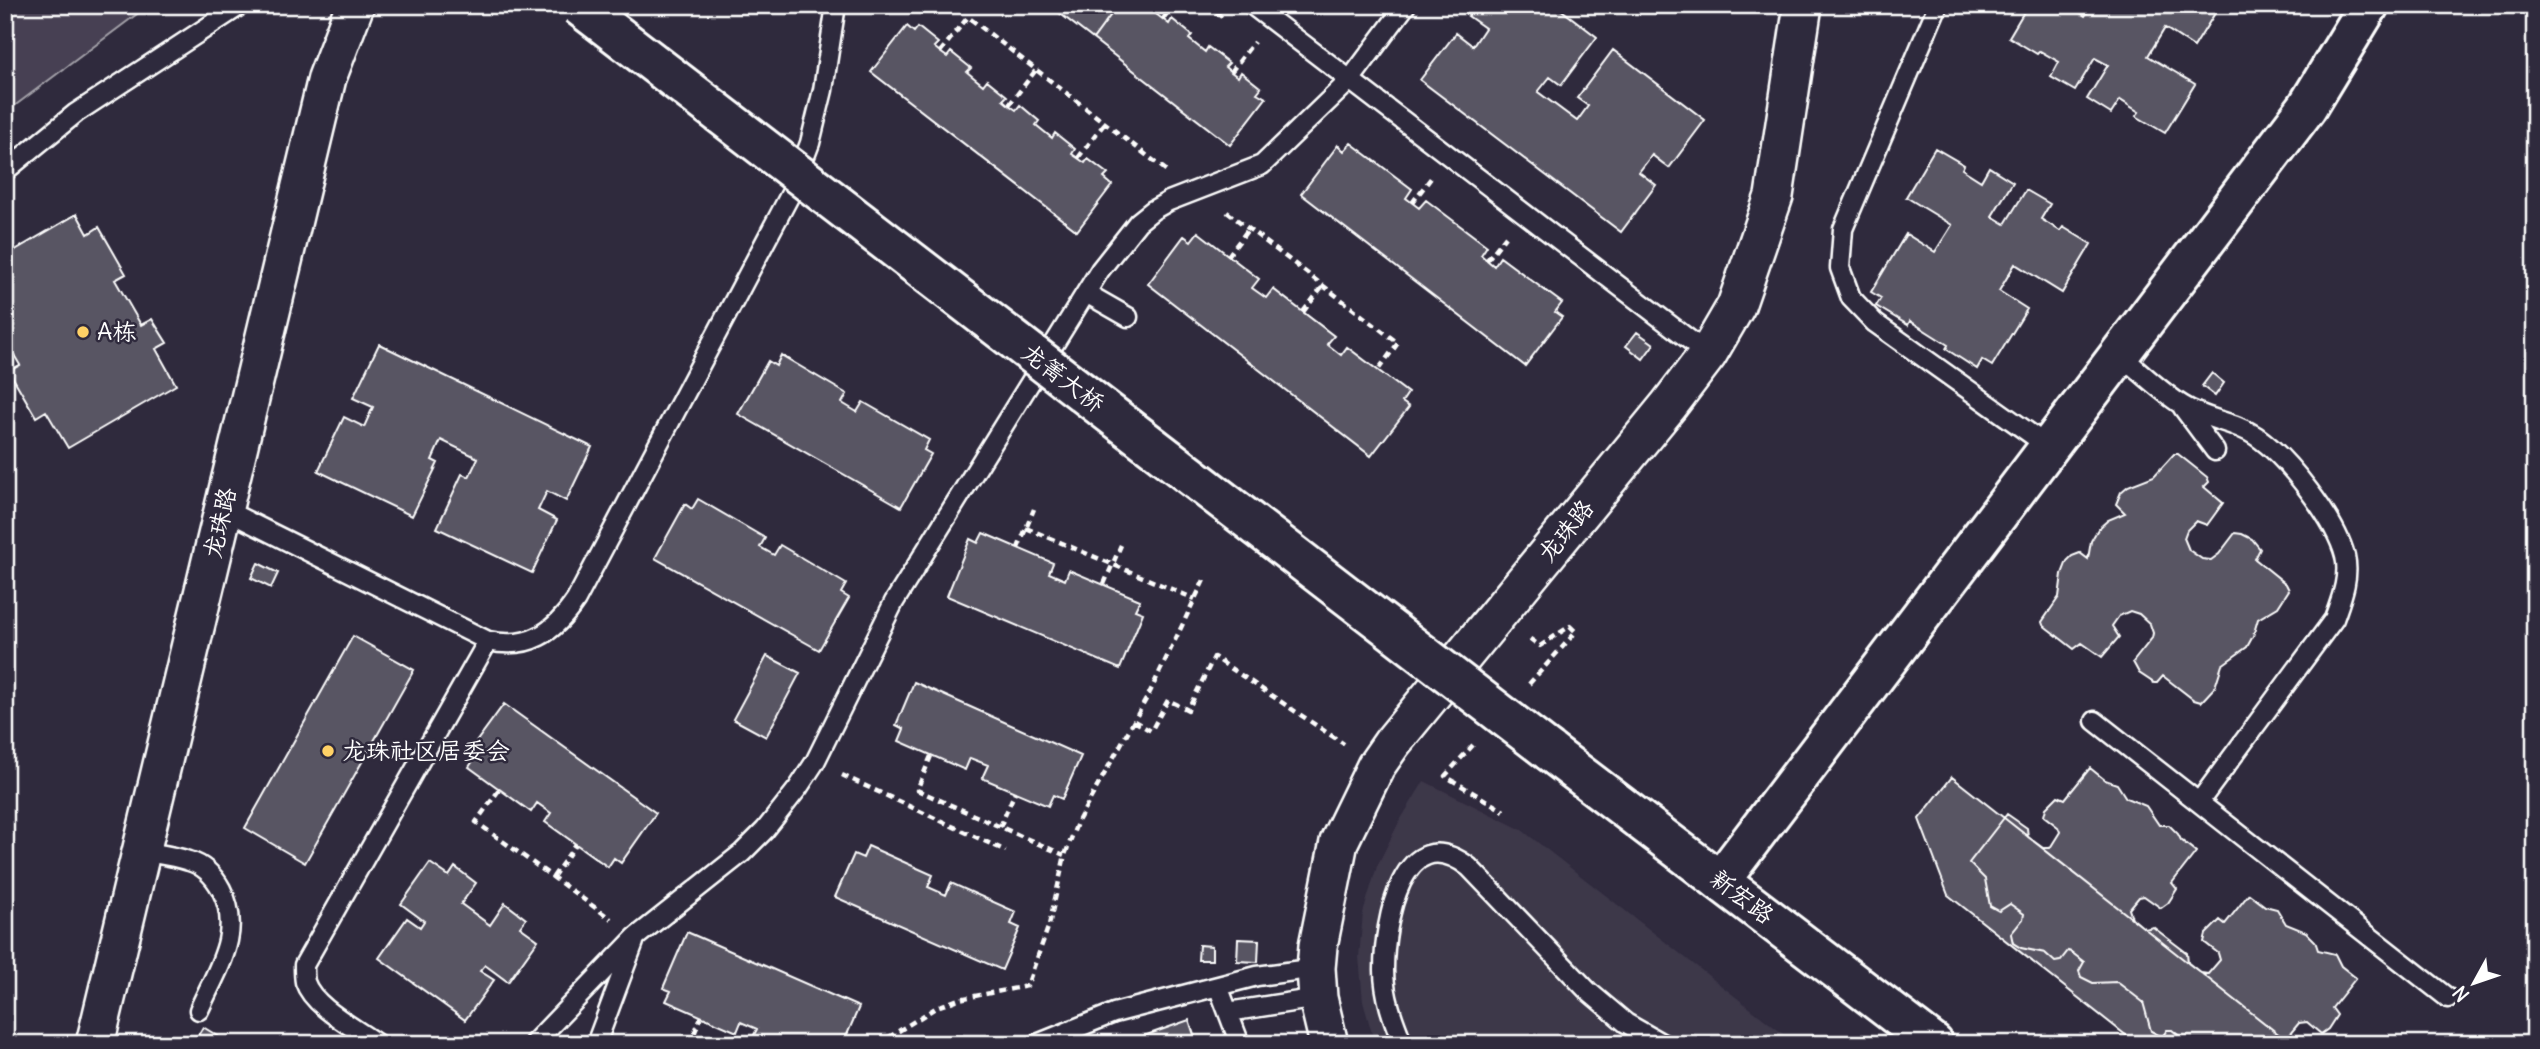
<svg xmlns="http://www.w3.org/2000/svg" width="2540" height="1049" font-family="Delius,'LXGW WenKai TC',sans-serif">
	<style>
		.built { fill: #3c3749 }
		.green { fill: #464152; stroke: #a2a0a8; stroke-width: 2 }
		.building { fill: #595564; stroke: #fff; stroke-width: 2 }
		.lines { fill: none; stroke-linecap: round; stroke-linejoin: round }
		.service-casing { stroke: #fff; stroke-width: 23 }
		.minor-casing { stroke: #fff; stroke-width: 42 }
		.tertiary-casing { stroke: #fff; stroke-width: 44 }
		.secondary-casing { stroke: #fff; stroke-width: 44 }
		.path { stroke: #fff; stroke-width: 4.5; stroke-dasharray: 7 5; stroke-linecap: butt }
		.service { stroke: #2f2a3d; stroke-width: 18 }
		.minor { stroke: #2f2a3d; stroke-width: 37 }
		.tertiary { stroke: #2f2a3d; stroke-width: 38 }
		.secondary { stroke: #2f2a3d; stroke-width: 38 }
		.secondary-bridge-casing { stroke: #fff; stroke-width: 44; stroke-linecap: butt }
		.secondary-bridge { stroke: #2f2a3d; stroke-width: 38 }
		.poi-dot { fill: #ffd166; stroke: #2f2a3d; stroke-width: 2.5 }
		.labels { text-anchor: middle; stroke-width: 5; stroke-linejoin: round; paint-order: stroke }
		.poi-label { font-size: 24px; fill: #fff; stroke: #2f2a3d; text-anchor: start }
		.street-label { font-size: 24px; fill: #fff; stroke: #2f2a3d }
	</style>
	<rect width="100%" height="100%" fill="#2f2a3d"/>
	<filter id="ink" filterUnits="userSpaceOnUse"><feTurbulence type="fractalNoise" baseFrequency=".0143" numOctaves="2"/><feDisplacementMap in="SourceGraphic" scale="14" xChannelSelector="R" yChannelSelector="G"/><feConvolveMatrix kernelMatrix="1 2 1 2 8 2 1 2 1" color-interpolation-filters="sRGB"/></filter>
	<g filter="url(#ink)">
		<!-- built -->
		<path class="built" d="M1424,781L1522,830L1796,1044H1375L1363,1002L1359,957L1363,913L1377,866L1399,822Z"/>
		<!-- green -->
		<path class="green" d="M5,5H149L5,113Z"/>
		<!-- building -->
		<path class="building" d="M1049,5H1118L1093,39Z
			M1118,5H1154L1160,10L1156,14L1169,24L1172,19L1192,35L1189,39L1205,52L1208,47L1229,63L1225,67L1231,72L1238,77L1241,72L1261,88L1257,93L1266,98L1230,145L1093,39Z
			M1476,5H1555L1597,37L1561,85L1550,77L1538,92L1577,121L1588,106L1577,98L1613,50L1705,120L1669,168L1652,155L1639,172L1656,185L1621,232L1420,80L1456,33L1473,46L1485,28L1468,16Z
			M2028,5H2067L2085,16L2092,5H2220L2194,47L2165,28L2148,56L2195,84L2165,133L2136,116L2139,112L2120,100L2111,114L2087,99L2108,65L2095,58L2075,91L2051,77L2059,62L2040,51L2037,54L2009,37Z
			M907,26L914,32L918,27L938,43L934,47L940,52L947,57L951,52L971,68L967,72L983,85L987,80L1007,96L1003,100L1009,105L1016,110L1020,105L1039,121L1036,125L1052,138L1055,133L1075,149L1072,154L1085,163L1088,159L1108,174L1104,178L1112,185L1077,231L871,72Z
			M1351,143L1412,189L1406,198L1419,208L1426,200L1487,246L1481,255L1494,266L1500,257L1562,303L1555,312L1562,317L1525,366L1301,194L1338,145L1344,151Z
			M1935,148L1964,165L1962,169L1981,181L1989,167L2013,182L1992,216L2005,224L2026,190L2050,204L2041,219L2060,231L2063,227L2091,244L2062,293L2015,264L1999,291L2027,309L1992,366L1982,360L1977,369L1946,349L1948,345L1910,321L1908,325L1876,306L1881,298L1871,292L1906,234L1935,252L1952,225L1906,197Z
			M77,214L88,234L99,227L126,274L115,280L141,325L152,319L167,343L156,349L176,385L68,448L46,411L36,417L9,371L20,365L5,340V256Z
			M1198,232L1259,279L1252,288L1266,298L1273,289L1334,336L1327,344L1341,355L1347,347L1408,393L1402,402L1409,407L1371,456L1148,284L1184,236L1191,241Z
			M1637,332L1654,344L1643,359L1626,346Z
			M379,344L592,447L566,501L547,491L538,510L557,520L532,573L437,528L462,474L469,477L478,458L441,440L432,460L438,463L412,516L318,471L344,417L364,427L373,407L353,398Z
			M781,355L847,394L842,403L857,412L863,402L929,440L924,450L931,454L901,507L738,414L768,361L776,366Z
			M2212,373L2224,383L2215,396L2202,386Z
			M2174,454H2178L2207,477L2209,482L2204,487L2223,503L2207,525L2196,521L2187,530L2184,538L2189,550L2202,559L2211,560L2219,554L2235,533L2242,534L2252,539L2260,549L2255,559L2286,584L2289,590L2278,607L2258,619L2253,636L2247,647L2222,665L2215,687L2201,702L2194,700L2163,676L2157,683H2154L2139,673L2133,662L2152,638L2153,633L2150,624L2139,614L2130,611L2119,616L2112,626L2119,637L2102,657L2082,643L2074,649L2043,625L2042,622L2059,597L2062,574L2067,561L2072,556L2080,553L2088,559L2091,541L2098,529L2108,520L2125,513L2116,504L2121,492L2128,486L2154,476Z
			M698,499L765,538L760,547L774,555L780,545L846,584L841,593L849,598L819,650L655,558L685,504L692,509Z
			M983,533L1053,563L1049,573L1065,580L1069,570L1140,600L1135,610L1143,613L1120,669L947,596L970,539L978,543Z
			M258,563L278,573L271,588L251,578Z
			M353,636L414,670L305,863L245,828Z
			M767,656L800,673L766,737L733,719Z
			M914,682L1081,756L1062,799L1053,795L1048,806L982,778L988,765L970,758L965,770L899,741L904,729L896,725Z
			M504,704L656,813L621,863L614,858L608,867L545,822L551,813L537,803L531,812L469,767L475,758L468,753Z
			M2090,768L2105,780L2117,784L2126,798L2146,806L2159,825H2169L2178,834L2181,840L2196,852L2172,883L2177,889L2168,903L2161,908L2144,896L2139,897L2129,909L2132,918L2145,929L2153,927L2187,953L2188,963L2201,973L2208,974L2220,960L2218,953L2204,942L2206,934L2220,920L2225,924L2249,894L2265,906L2277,909L2286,924L2306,932L2315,941L2318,950L2335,954L2341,966L2356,978L2332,1008L2337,1015L2328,1029L2321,1034L2307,1022L2299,1023L2289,1035L2291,1044H2183V1039L2172,1030H2167L2162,1037L2151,1031L2143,1002L2117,982L2093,983L2081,977L2079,971L2084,962L2071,952L2068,951L2060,961L2055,962L2045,953L2021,948L2013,943L2011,934L2023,919L2024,914L2010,904L1999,911L1990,906L1985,879L1969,863L2007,814L2027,828L2028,837L2043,848H2050L2060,832L2058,827L2044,816L2046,808L2058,796L2065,799Z
			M1952,777L2144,928L2291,1044H2137L1948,895L1919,819Z
			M868,846L933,875L928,887L946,895L951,883L1016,912L1011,924L1020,928L1002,970L835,897L854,854L863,858Z
			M430,863L449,876L455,867L476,883L461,904L490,925L505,903L526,919L520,927L538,940L508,982L485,965L480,971L494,980L465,1020L379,958L407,918L420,927L424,921L401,904Z
			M687,932L859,1007L843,1044H763L752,1039L757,1029L741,1022L737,1032L666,1001L671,991L663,988Z
			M1238,939L1259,940L1258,962L1237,961Z
			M1199,945L1212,946V960H1198Z
			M1189,1020L1197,1044H1146L1144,1036Z
			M203,1027L231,1044H193Z"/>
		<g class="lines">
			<defs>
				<path id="service" d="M1406,5L1350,80L1708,354
					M1938,5L1843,229L1840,268L1851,298L1875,323L2049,447
					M5,171L76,113L241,5
					M1086,293L1128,317
					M2119,354C2140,371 2160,391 2182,405C2205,420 2234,421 2256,436C2287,457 2336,520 2345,556C2350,578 2341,599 2334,619L2199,802
					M2183,408L2215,451
					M223,509L488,641C529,650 554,633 576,600L791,193L810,143L823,90L836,5
					M2095,721L2448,998
					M141,851C157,854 174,856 189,861C203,865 214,876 221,889C244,933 217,969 199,1010
					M1218,986L1240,1044
					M1228,1012L1318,998
					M377,1044C357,1029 313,1007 305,982C304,977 304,971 304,965L488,641
					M533,1044L636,937L742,853L765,830L798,788L815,762L894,602L1100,270L1138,222L1153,210L1169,201L1262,165L1350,80L1252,5
					M596,1044L634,942
					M1037,1044L1114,1013L1257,976L1316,968
					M1403,1044C1393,1020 1384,996 1384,970C1384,924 1402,816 1469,867L1588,991L1626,1023L1663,1044"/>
				<path id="minor" d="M95,1044L327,78L355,5
					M1329,1044L1318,998L1316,968L1318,946L1339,842L1376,766L1392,743L1669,405L1708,354L1736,306L1774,196L1803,5"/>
				<path id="tertiary" d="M1720,881L2307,107L2369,5"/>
				<path id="secondary" d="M1549,751L1934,1044"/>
			</defs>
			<!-- service casing -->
			<use href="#service" class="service-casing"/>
			<!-- minor casing -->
			<use href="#minor" class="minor-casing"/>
			<!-- tertiary casing -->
			<use href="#tertiary" class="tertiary-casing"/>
			<!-- secondary casing -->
			<use href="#secondary" class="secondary-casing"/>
			<!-- path -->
			<path class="path" d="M1207,5L1223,18
				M1163,19L1173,5
				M940,52L968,17L1167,171
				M1231,72L1254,42
				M1009,105L1036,70
				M1078,158L1105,123
				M1412,203L1431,178
				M1227,212L1398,343L1378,370
				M1228,256L1249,228
				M1487,260L1506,236
				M1303,312L1324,285
				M1026,528L1195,599
				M1018,548L1034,509
				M1104,584L1121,545
				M1529,684L1576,632L1570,626L1540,646L1529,638
				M1134,721L1151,731L1168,700L1188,710L1214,657L1344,744
				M1473,745L1445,776L1504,811
				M931,756L917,790L1064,855
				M842,775L1006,851
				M499,790L476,822L611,919
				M1000,827L1015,792
				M553,877L576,844
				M690,1044L701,1017
				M878,1044L937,1007L959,999L1027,986L1049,925L1065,855L1077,823L1149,694L1204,580"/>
			<!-- service -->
			<use href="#service" class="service"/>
			<!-- minor -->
			<use href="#minor" class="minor"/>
			<!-- tertiary -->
			<use href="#tertiary" class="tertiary"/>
			<!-- secondary -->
			<use href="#secondary" class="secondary"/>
			<defs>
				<path id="secondary-bridge" d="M578,5L1549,751"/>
			</defs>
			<!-- secondary-bridge casing -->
			<use href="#secondary-bridge" class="secondary-bridge-casing"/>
			<!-- secondary-bridge -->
			<use href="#secondary-bridge" class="secondary-bridge"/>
		</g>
	</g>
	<!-- markers -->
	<g class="poi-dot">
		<circle cx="83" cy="332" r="7"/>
		<circle cx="328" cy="751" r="7"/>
	</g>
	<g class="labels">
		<!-- poi labels -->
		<g class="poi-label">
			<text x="97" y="340">A栋</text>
			<text x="342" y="759">龙珠社区居委会</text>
		</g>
		<!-- street labels -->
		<g class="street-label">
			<text transform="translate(1063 378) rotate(37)" y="8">龙箐大桥</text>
			<text transform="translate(220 523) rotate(-77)" y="8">龙珠路</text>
			<text transform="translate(1566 531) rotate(-51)" y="8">龙珠路</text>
			<text transform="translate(1742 897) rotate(37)" y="8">新宏路</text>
		</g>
	</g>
	<!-- margin -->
	<rect width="2540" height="1049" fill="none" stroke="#2f2a3d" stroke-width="28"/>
	<rect x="14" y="14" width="2512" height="1021" fill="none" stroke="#fff" stroke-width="2.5" filter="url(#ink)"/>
	<!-- north arrow -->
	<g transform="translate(2474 983) rotate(230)" stroke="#2f2a3d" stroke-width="5" paint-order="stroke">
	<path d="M0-5L12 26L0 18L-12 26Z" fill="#ffffff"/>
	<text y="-10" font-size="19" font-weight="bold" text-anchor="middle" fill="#ffffff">N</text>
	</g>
</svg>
